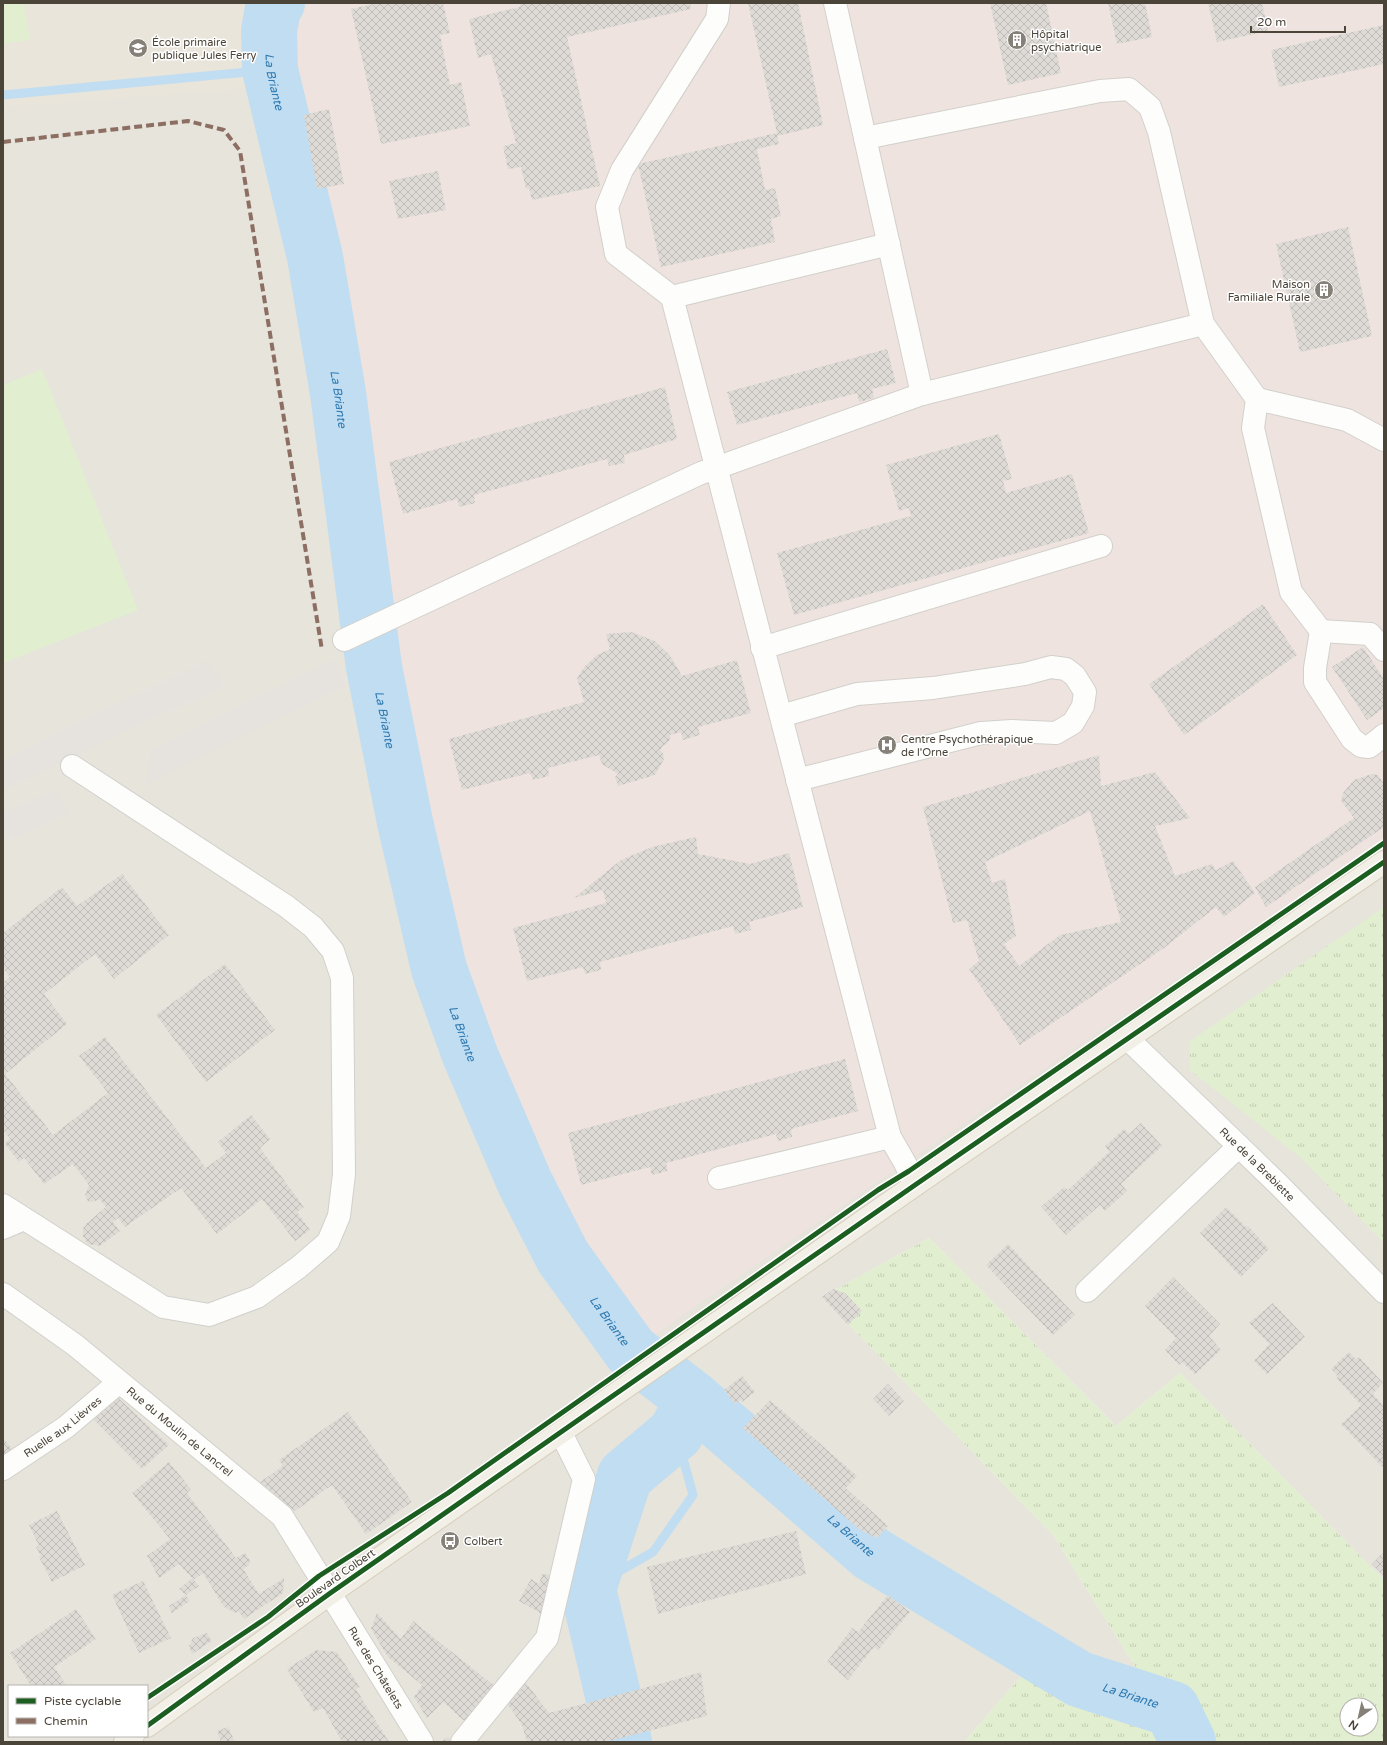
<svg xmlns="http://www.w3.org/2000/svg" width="1387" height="1745" font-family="'Varela Round',sans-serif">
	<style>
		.residential { fill: #e7e4dc; fill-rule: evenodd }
		.education { fill: #eae5da }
		.medical { fill: #eee3df }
		.grass { fill: url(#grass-tufts); fill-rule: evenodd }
		.park { fill: #e1eecf }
		.parking { fill: #e6e3df }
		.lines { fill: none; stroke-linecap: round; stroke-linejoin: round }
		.stream { stroke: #c0ddf1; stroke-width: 9 }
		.river { stroke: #c0ddf1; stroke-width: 56 }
		.building { fill: url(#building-cross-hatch); fill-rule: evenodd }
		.minor-casing { stroke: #d2d0cb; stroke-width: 24 }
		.major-casing { stroke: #d6cebb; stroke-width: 24 }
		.minor { stroke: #fdfdfc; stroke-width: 22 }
		.major { stroke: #f2efe6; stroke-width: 22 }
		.quiet { stroke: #8d6e63; stroke-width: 4; stroke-dasharray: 8 4; stroke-linecap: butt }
		.cycleway-casing { stroke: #fff; stroke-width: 8 }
		.cycleway { stroke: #1b5e20; stroke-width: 5 }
		.labels { text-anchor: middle; stroke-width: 3; stroke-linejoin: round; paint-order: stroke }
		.poi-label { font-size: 11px; fill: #4b4439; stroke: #fff; text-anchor: start }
		.street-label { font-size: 11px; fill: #4b4439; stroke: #fff }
		.water-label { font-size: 12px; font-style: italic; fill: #2e7ab2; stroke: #fff }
	</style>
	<defs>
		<pattern id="grass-tufts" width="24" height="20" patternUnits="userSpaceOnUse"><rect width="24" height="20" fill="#e1eecf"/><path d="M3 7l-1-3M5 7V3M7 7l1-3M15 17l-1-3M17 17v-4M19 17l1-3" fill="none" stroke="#c3cdb2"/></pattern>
		<pattern id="building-cross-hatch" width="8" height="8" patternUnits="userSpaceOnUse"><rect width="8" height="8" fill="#dedbd6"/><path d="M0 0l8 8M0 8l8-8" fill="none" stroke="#c0bdb8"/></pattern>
	</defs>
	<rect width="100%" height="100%" fill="#f4f2ee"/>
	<!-- residential -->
	<path class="residential" d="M3,3H1384V1580L1180,1373L1116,1426L929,1238L822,1297L1053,1535L1146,1684L1029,1667L964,1742H3ZM9,1686H147V1736H9Z"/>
	<!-- education -->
	<path class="education" d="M3,3H253L249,7L253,88L3,107Z"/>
	<!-- medical -->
	<path class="medical" d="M277,3H1384V838L796,1237L631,1351L563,1257L525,1183L470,1055L439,969L405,822L374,667L338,393L315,257L270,70L269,31L273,8Z"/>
	<!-- grass -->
	<path class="grass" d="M1384,907V1243L1301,1158L1190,1070L1189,1042Z
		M929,1238L1116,1426L1180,1373L1384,1580V1742H964L1029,1667L1146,1684L1053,1535L822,1297ZM1347,1705H1371V1729H1347Z"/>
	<!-- park -->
	<path class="park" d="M3,3H24L30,40L3,44Z
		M42,369L138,610L3,663V385Z"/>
	<!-- parking -->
	<path class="parking" d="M208,660L224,685L3,790V761Z
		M335,660L346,686L146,784L151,751Z
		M56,789L69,813L3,842V814Z"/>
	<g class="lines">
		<!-- stream -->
		<path class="stream" d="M3,95L270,70
			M588,1589L653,1552L693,1495L676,1433"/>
		<!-- river -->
		<g class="river">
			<path id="s1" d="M277,3L273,8L269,31L270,70L315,257L338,393L374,667L405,822L439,969L470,1055L525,1183L563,1257L631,1351L693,1399L872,1554L1079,1679L1172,1709L1188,1742"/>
			<path d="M624,1742L588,1589L625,1476L676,1433L693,1399"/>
		</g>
	</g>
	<!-- building -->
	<path class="building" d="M378,3H443L450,33L440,35L450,85L461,82L470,126L381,144L351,9Z
		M520,3H690L691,9L567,37L600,186L532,200L529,188L526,189L521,167L508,169L503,146L516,143L491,54L478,58L469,19L520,7Z
		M748,3H798L823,125L777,136L779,144L757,149L765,190L775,188L781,216L771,219L775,242L661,267L638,164L777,133Z
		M990,3H1046L1061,73L1008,85Z
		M1108,3H1145L1152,37L1117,44Z
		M1208,3H1262L1268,31L1217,42Z
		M1384,25V64L1279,87L1271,50Z
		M329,109L344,184L317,189L304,115Z
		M438,171L446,210L398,219L389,181Z
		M1348,227L1372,336L1300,352L1276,244Z
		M887,349L896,383L872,389L874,398L859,402L857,393L737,425L727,392Z
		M665,387L677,439L624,455L625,463L609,466L607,459L474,495L475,503L459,507L457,499L403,514L389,462Z
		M999,434L1012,479L1003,481L1006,493L1072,474L1089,533L794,615L777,553L911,516L909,508L899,511L886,465Z
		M1263,604L1297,655L1184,735L1149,684Z
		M631,632L655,641L670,655L682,676L737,660L751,713L698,727L700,735L683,740L681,732L670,735V739L666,745L665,744L660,750L663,753L664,759L655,775L618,786L615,777L618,774L602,764L599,755L548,768L549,776L533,780L530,773L462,790L449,739L584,702L577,678L585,666L597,655L610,649L606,634Z
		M1363,647L1384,679V708L1367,720L1332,667Z
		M1099,755L1101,786L1155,772L1190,818L1155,826L1175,876L1212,864L1216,870L1233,861L1255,893L1224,917L1216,907L1164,948L1020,1045L969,969L979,961L967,920L953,923L923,807ZM1090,811L1121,922L1060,935L1019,966L1004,944L1016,936L1005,879L992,883L985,862Z
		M1372,774L1378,775L1384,783V827L1266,907L1255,887L1354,818L1341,801L1343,793L1354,780Z
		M696,837L698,854L750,864L789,853L803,907L749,922L751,930L735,934L733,926L600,962L601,970L585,974L583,967L527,981L513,928L606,903L603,890L574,898L621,860L652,847Z
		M122,874L169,935L114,979L95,954L44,994L67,1024L5,1074L53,1135L108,1093L79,1056L105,1037L206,1168L226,1153L218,1142L251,1115L270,1139L260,1148L304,1207L297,1212L310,1230L295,1241L262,1199L217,1234L181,1188L125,1227L118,1218L113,1222L120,1231L100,1246L88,1244L83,1236V1229L86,1224L106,1207L99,1199L93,1202L88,1201L85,1195L89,1185L73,1164L44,1184L24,1158L19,1162L5,1144L10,1138L3,1130V982L10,977L3,968V933L62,887L77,906Z
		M225,964L275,1030L206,1082L156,1015Z
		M845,1059L858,1111L791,1129L792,1137L778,1141L776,1134L666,1163L668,1171L652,1175L650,1167L581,1185L568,1133Z
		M1141,1123L1162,1146L1121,1184L1127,1191L1105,1211L1100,1205L1066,1235L1041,1207L1064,1187L1068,1190L1109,1152L1105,1146L1124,1129L1129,1134Z
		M1226,1207L1246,1227L1248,1226L1269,1249L1241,1277L1200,1233Z
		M1008,1244L1075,1315L1053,1335L986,1265Z
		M1173,1277L1220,1324L1209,1336L1221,1350L1195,1374L1182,1362L1179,1365L1165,1350L1176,1338L1145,1306Z
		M833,1289L845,1293L862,1311L848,1325L822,1297Z
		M1273,1303L1305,1337L1267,1374L1254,1361L1269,1344L1249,1323Z
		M1349,1352L1356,1359L1359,1357L1383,1383L1373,1394L1384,1406V1469L1341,1424L1361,1405L1336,1378L1338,1377L1331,1369Z
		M742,1376L755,1392L742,1402L741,1400L735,1404L724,1390Z
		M888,1384L904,1401L889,1416L873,1399Z
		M115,1395L169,1445L142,1469L89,1415Z
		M770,1400L857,1476L846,1488L888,1526L877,1538L859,1529L743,1428Z
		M348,1412L412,1502L366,1534L332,1485L295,1511L260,1482L283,1466L279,1460Z
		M3,1437L13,1451L3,1460Z
		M169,1462L191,1489L187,1493L236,1558L245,1553L250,1560L249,1565L243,1569L259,1594L284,1578L283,1593L244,1619L238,1611L235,1613L224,1607L203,1573L194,1580L199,1586L186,1595L179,1589L192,1578L179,1564L159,1578L147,1556L170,1539L132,1493Z
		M57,1511L85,1565L52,1582L39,1557L41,1556L36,1547L39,1546L29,1525Z
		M796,1531L806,1574L658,1614L647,1567Z
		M1384,1552V1576L1372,1564Z
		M542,1574L550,1575L542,1614L519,1601L531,1579L539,1584Z
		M143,1581L171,1638L139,1653L112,1595Z
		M186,1595L190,1601L172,1613L169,1606Z
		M888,1595L910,1612L878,1650L874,1647L848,1680L827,1662L852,1628L858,1632Z
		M76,1609L96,1639L54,1667L67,1686H31L10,1653Z
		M377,1613L401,1639L413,1621L497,1688L470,1721L463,1720L443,1702L427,1718L414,1697L422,1685L388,1657L371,1629Z
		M207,1633L212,1641L192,1654L189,1646L193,1638Z
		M316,1650L337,1652L360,1687L356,1689L389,1742H342L323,1708L314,1712L287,1669Z
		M701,1672L707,1716L605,1742H527L522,1725L505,1700L523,1679L549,1713L678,1679Z
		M228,1727L235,1742H221L217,1731Z
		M448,1737L452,1742H441Z"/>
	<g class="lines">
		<defs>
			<g id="minor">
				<path d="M835,3L922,394"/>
				<path d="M889,244L672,297L890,1137L905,1163L915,1185"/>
				<path d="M672,297L616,254L607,207L622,170L717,19L719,3"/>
				<path d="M1203,324L1257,399L1253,428L1291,592L1321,631L1315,668V682L1352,739L1361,746L1369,747L1384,735"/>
				<path d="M1257,399L1347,420L1384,440"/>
				<path d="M1321,631L1370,634L1384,650"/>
				<path d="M344,640L701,473L716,468L922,394L1203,324L1159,132L1150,107L1129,89L1100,91L865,138"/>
				<path d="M762,648L1101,546"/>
				<path d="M781,716L857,694L933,688L1025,674L1051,667L1066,669L1075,676L1085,692L1083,706L1073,723L1056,733L1012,731L981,733L797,780"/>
				<path id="s2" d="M1128,1039L1277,1183L1384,1292"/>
				<path d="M719,1178L890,1137"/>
				<path d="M3,1205L163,1307L209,1315L257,1297L299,1267L328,1242L339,1216L344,1174L342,978L333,951L313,927L286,906L72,766"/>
				<path d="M3,1228L24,1219"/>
				<path d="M1087,1291L1239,1146"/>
				<path id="s3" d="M3,1294L75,1345L282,1516L422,1742"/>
				<path id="s4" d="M3,1469L66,1427L119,1382"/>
				<path d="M462,1742L547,1638L584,1479L561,1433"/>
			</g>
			<path id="major" d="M147,1726L329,1594L915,1185L1384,862
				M125,1742L133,1736"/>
		</defs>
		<!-- minor casing -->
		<use href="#minor" class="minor-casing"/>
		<!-- major casing -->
		<use href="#major" class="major-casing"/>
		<!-- minor -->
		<use href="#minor" class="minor"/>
		<!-- major -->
		<use href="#major" class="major"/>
		<!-- quiet -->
		<path class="quiet" d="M3,142L188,121L224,130L240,151L322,650"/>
		<defs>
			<path id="cycleway" d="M147,1698L268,1617L319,1576L448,1493L878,1190L909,1171L1384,843
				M147,1726L329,1594L915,1185L1384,862"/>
		</defs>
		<!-- cycleway casing -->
		<use href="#cycleway" class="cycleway-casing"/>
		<!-- cycleway -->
		<use href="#cycleway" class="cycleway"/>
	</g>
	<!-- icons -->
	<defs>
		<symbol id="building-disc" viewBox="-11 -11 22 22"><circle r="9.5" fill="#868178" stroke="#fff"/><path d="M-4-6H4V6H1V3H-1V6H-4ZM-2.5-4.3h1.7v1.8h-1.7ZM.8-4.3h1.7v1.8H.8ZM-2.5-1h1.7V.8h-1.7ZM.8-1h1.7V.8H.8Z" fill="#fff"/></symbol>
		<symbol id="school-disc" viewBox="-11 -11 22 22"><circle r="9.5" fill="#868178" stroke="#fff"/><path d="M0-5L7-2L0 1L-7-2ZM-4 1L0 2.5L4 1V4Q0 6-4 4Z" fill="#fff"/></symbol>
		<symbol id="hospital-disc" viewBox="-11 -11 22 22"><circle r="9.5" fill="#868178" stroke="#fff"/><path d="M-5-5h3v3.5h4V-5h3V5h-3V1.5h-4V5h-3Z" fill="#fff"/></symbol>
		<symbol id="bus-disc" viewBox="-11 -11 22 22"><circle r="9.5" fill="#868178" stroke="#fff"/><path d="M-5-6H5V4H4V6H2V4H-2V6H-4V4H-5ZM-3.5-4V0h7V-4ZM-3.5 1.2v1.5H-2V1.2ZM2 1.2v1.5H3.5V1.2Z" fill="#fff"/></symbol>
	</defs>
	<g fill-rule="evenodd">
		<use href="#building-disc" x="1006" y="29" width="22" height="22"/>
		<use href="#school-disc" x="127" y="37" width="22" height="22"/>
		<use href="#building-disc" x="1313" y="279" width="22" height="22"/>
		<use href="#hospital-disc" x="876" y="734" width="22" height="22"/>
		<use href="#bus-disc" x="439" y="1530" width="22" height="22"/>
	</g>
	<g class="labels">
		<!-- poi labels -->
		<g class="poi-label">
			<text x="1031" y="38">Hôpital<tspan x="1031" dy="13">psychiatrique</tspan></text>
			<text x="152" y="46">École primaire<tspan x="152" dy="13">publique Jules Ferry</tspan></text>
			<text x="1310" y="288" text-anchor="end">Maison<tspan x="1310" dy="13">Familiale Rurale</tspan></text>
			<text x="901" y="743">Centre Psychothérapique<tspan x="901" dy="13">de l'Orne</tspan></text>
			<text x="464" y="1545">Colbert</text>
		</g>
		<!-- street labels -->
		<g class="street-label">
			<text dy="4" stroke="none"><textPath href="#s2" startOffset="180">Rue de la Brebiette</textPath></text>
			<text dy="4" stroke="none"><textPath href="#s4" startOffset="73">Ruelle aux Lièvres</textPath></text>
			<text dy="4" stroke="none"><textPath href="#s3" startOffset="224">Rue du Moulin de Lancrel</textPath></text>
			<text transform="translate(335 1578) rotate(-35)" y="4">Boulevard Colbert</text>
			<text dy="4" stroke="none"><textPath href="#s3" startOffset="535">Rue des Châtelets</textPath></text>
		</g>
		<!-- water labels -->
		<g class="water-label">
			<text dy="4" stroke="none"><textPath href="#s1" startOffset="81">La Briante</textPath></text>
			<text dy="4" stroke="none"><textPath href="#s1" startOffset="405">La Briante</textPath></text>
			<text dy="4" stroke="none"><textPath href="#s1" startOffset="729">La Briante</textPath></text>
			<text dy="4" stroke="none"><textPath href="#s1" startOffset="1053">La Briante</textPath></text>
			<text dy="4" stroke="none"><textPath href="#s1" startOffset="1377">La Briante</textPath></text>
			<text dy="4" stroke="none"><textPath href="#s1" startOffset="1701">La Briante</textPath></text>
			<text dy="4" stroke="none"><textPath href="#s1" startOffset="2025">La Briante</textPath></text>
		</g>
	</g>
	<!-- border -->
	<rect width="1387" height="1745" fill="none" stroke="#4b4439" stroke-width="8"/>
	<!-- legend -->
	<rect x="8" y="1685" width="140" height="52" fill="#ffffff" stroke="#b7b4b0"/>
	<rect x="16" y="1698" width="20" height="6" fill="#1b5e20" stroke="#b7b4b0"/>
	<text x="44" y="1705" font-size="12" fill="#4b4439">Piste cyclable</text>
	<rect x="16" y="1718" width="20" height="6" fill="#8d6e63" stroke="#b7b4b0"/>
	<text x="44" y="1725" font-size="12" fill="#4b4439">Chemin</text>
	<!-- north arrow -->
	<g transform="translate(1359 1717) rotate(214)"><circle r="19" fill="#ffffff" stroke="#b7b4b0"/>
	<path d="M0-3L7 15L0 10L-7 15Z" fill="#868178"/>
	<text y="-6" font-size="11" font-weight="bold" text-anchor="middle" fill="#4b4439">N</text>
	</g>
	<!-- scale -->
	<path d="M1251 26v6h94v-6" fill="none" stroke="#4b4439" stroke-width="2"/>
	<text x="1257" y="26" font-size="12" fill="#4b4439" stroke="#ffffff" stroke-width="3" paint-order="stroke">20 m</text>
</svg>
